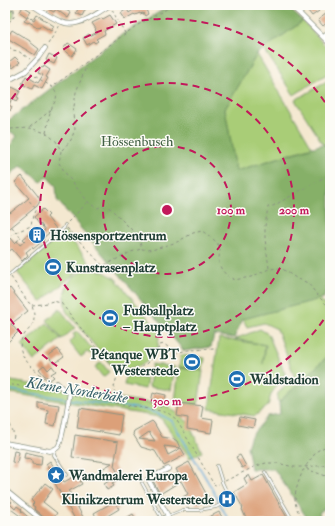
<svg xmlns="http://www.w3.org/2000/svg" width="335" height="526" font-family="'IM FELL Double Pica',serif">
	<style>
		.green { fill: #a9cd77; stroke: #648556 }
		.forest { fill: #86b068; stroke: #52764e }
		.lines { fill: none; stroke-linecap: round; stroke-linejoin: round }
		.stream { stroke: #63aada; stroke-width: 1.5 }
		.building { fill: #dca079; fill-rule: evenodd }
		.lane-casing { stroke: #8a9282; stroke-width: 3.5 }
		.street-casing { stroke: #8a9282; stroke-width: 5.5 }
		.path { stroke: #8a9282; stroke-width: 1; stroke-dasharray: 3 3; stroke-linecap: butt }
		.lane { stroke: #fff; stroke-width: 2 }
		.street { stroke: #fff; stroke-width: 4 }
		.ring { fill: none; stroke: #c2185b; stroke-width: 2; stroke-dasharray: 7 5 }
		.labels { text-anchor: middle; stroke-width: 3; stroke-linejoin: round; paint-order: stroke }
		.park-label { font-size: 14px; fill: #426145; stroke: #fdfcf7 }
		.poi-label { font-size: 14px; font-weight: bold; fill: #1f3d34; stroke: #fdfcf7; text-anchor: start }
		.water-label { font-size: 15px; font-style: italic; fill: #335e66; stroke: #fdfcf7 }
		.centre { fill: #c2185b; stroke: #fdfcf7; stroke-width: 2 }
		.ring-label { font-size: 12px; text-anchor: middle; font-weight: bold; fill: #c2185b; stroke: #fdfcf7; stroke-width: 3; stroke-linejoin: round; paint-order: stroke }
	</style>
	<rect width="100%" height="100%" fill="#fdfcf7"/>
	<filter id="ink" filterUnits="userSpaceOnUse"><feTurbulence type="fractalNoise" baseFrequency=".025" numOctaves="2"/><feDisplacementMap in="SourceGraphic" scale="8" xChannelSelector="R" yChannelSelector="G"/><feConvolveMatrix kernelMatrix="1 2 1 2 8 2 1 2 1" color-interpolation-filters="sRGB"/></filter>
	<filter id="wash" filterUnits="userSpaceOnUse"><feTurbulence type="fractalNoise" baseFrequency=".012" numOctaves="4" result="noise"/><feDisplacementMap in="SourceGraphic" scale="16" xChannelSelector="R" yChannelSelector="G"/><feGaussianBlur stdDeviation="0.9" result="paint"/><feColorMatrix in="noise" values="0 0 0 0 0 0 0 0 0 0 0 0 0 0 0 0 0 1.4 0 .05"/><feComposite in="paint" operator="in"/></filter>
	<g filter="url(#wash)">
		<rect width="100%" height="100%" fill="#f4e8d0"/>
		<!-- green -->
		<path class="green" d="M14,9V16L5,27V12Z
			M303,21L330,51V72L294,95L264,49Z
			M257,54L312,147L236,171L225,109Z
			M330,80V146L323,144L295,100Z
			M65,232L89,262L41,302L17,272Z
			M91,269L102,271L115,278L159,331C159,337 159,344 157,350C150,363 132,373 117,367C114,366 112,364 109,363L66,311L64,296L67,285L74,276L83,271Z
			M319,299L330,311V354L279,402L277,400L278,393L290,382L294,375L277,329L264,323L247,327L243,319Z
			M60,309L75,328L62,339L47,320Z
			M47,323L61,339L34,361L22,345Z
			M260,329L268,334L285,374L271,394L268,406L255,416L209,409L219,338L265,345L263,364L266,345L235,339Z
			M77,331L94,351L90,354L87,352L81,357L69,342L75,337L73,334Z
			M181,355L205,358L203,370L179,367Z
			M101,362L109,372L103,377L95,367Z
			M152,364L175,367L171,390L149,387Z
			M179,368L203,371L198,405L175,402Z
			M126,375L147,379L145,389L124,385Z
			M5,380L168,406L188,422L202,452L190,458L160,417L5,392Z"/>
		<!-- forest -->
		<path class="forest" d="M171,5H285L303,21L257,54L225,109L236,171L323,144L330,146V273L324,298L243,319L234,338L214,335L211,347L184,351L57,200L56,186L47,177L41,182L21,165L5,180V153L17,136L8,130L9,128L5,126V123L124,33Z
			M330,354V504L319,513L322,521H309L274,469H251L248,450L247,447L251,436L268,416L280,414L279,402Z"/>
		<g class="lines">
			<!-- stream -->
			<path class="stream" d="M5,389L80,401L114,405L142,409L159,414L172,421L211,487L229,521"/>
		</g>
		<g id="blocks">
			<!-- building -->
			<path class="building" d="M50,5H57L71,13L68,18L56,9L54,12L48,9Z
				M80,5H85L87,6L82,16L76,13Z
				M134,5H154L146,10L148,14L145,16L143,13L140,14V13L135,15L134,14L125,19L121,13L127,9L129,13L136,8Z
				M23,6L31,11L27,16L34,20L37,15L54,26L51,31L41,25L39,28L29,22L28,23L24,21L27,17L20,12Z
				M315,6L319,11L312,16L308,11Z
				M327,13L330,16V20L323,26L318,20Z
				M110,15L116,24L104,31L105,34L96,39L98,41L95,43L93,41L87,45L83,38L89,34L90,36L97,32L95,30L96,29L92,23L102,18L103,19Z
				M12,30L30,41V42L39,49L35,55L7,38Z
				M68,43L77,49L72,56L63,49Z
				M49,54L57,58L54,64L46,60Z
				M15,57L20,62L13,68L9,62Z
				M44,66L50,70L46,77L48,78L42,89L34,85L32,89L22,84L26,76L38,83L43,75L38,73L41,67L43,68Z
				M12,87L20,91L17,97L19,98L17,101L12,98L9,105L12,107L10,111L6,109L8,107L5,105V100Z
				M22,176L38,196L40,200L39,203L37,206L5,232V207L10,213L29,198L15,182Z
				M43,209L49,215L47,217L57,230L51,235L49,233L43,238L44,240L33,249L32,247L26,252L28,255L22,261L12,249L8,252L5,248V243L11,238L15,243L17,241L20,245L25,241L23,239L35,229L40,234L45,230L40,223L39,224L34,217Z
				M10,288L28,311L11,324L18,332L5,345V292Z
				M58,349L64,357L54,364L48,356Z
				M44,365L48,370L52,366L56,371L51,374L54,377L50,380L46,376H45L39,369Z
				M153,393L156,394L157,393L166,395L165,401L160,400V403L151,402Z
				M38,402L59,405L55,426L46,424L48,410L38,408Z
				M179,403L203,406L201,418L213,420L211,433L187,429L188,418L177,416Z
				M80,408L122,415L119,435L77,428Z
				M240,417L255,420L253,428L238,425Z
				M152,421L154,423L162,437L174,439L177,441L180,448L164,446L168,455L181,448L185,455L164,466L155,451L141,447L133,434L134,431ZM149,432L155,441L139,439Z
				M75,435L118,442L114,466L121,478L112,483L114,486L107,490L104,484L109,481L102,469L112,463L72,457Z
				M14,451L19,452L17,463L12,462Z
				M25,452L42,456L41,465L32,464V460L31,459L24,458Z
				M240,455L246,466L242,468L236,457Z
				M50,461L64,482L77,475L82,484L69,491L83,517L76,521L52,478L55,476L46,464Z
				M189,462L209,499L197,505L194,499L187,503L183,497L188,494L181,481L160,494L153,481L165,474L168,479L178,473L176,469Z
				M249,475L252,481L263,475L289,521H247L242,509L243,508L234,492L247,484L244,478Z
				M45,483L53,489L43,502L57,513L51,521H48L34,509L35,507L32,505L34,503L31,500Z
				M8,498L12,502L10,504L15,509L17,506L22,510L21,511L33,521H27L8,507L5,511V502Z
				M115,501L119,509L104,518L107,521H98L94,513Z
				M219,512L222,517L219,519L220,521H201Z
				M133,514L137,521H121Z"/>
		</g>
	</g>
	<g filter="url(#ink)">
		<use href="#blocks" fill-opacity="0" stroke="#8a9282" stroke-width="1"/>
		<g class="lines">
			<defs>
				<path id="lane" d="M5,274L7,276L9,275L64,228L65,225
					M55,450L54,455L67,475
					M217,466L222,482L229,497
					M265,472L292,519L295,521
					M142,483L162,519
					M168,516L183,510H199L216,507L229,500"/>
				<path id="street" d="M32,5C41,11 51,18 62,22C77,29 98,13 110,5
					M290,5L300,14L330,44
					M324,37L330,31
					M5,82L26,71L38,58L45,48
					M5,443L50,451C53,450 56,449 58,447C63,440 68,402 70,392L64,390L57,383
					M5,490L43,521
					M159,521L168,516L148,479L168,469"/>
			</defs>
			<!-- lane casing -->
			<use href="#lane" class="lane-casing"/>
			<!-- street casing -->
			<use href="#street" class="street-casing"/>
			<!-- path -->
			<path class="path" d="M112,10L125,33
				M5,12L14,9
				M5,27L14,16V9L17,5
				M5,42L12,50L18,51L30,59
				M48,44L60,25
				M30,73L52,87L136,26L174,5
				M5,127L11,129L30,128L46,133L56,141L61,151L59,163L68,177L73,182L76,187L82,194L88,202L95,207L98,208L102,206L110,208L131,229L139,239L142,249L152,250L177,242L193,233L202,231C208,235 218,241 220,249C220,252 219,255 219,259C218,267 224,273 230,278H233L234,280L251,277L269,269L281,268L296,278L308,283L318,296L330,308
				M30,127L51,110
				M46,133C48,125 48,117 51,110C54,101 61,97 52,87
				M62,150L71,140L75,129L73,114L76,92L86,67L83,64
				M68,222L88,202
				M12,227L16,232L31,226L33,215L36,209L27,198
				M67,228L103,266L131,252L141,249
				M5,240L16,232L21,238L17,241
				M5,255L8,254
				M269,268L265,239V226L268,207L273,206L330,174
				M91,269L102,267
				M11,277L28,302L32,305C34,311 35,317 33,323C31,328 27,331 24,335C15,347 24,360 33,368C39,373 46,380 53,383
				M32,305L43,304L53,301L61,303L80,327L118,373L114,387L115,402
				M118,373C123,367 129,370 135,369C148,366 155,355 160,345L164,344L176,353L188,350L214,349
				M5,384L59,391
				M74,396L161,411L168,413L176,419L213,483L215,485L219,484
				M160,408L163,403L165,402L173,403
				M5,414L7,416L14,435L13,441
				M330,444L317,451L305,467L309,470L326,476L330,482
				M325,448H330
				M225,481L256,466L266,463H277L294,467H302L330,465
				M306,521C288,505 296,489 303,470H309"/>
			<!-- lane -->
			<use href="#lane" class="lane"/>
			<!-- street -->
			<use href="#street" class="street"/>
		</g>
	</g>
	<!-- distance rings -->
	<g class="ring">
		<circle cx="167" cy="210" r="64"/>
		<circle cx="167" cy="210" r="127"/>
		<path d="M330 310A191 191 0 0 1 5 311M5 109A191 191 0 0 1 330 110"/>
	</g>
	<!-- icons -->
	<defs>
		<symbol id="building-disc" viewBox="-11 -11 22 22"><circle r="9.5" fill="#1f6fb2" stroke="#fdfcf7"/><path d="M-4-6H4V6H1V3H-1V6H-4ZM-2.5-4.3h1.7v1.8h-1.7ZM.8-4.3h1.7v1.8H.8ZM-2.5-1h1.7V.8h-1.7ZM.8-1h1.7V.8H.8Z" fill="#fff"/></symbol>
		<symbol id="stadium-disc" viewBox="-11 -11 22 22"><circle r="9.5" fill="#1f6fb2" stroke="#fdfcf7"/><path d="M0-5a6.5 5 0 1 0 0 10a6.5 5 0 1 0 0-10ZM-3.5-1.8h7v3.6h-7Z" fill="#fff"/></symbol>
		<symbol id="sight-disc" viewBox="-11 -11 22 22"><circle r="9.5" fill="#1f6fb2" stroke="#fdfcf7"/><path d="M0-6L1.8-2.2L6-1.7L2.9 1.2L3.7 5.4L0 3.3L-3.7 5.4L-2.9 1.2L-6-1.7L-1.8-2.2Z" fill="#fff"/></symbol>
		<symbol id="hospital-disc" viewBox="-11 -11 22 22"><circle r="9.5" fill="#1f6fb2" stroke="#fdfcf7"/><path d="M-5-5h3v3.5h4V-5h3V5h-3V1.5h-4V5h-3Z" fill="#fff"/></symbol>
	</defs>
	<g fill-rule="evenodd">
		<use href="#building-disc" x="27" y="225" width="20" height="20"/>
		<use href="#stadium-disc" x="43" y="257" width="20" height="20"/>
		<use href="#stadium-disc" x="100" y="308" width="20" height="20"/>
		<use href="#stadium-disc" x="182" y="352" width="20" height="20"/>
		<use href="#stadium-disc" x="227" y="369" width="20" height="20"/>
		<use href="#sight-disc" x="46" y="465" width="20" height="20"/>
		<use href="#hospital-disc" x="217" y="489" width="20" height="20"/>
	</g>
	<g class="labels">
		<!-- park labels -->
		<g class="park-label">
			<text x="137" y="146">Hössenbusch</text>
		</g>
		<!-- poi labels -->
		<g class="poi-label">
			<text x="50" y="240">Hössensportzentrum</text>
			<text x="66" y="272">Kunstrasenplatz</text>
			<text x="123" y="315">Fußballplatz<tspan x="123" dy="16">– Hauptplatz</tspan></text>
			<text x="179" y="359" text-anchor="end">Pétanque WBT<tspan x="179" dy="16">Westerstede</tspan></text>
			<text x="250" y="384">Waldstadion</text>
			<text x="69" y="480">Wandmalerei Europa</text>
			<text x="214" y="504" text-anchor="end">Klinikzentrum Westerstede</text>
		</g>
		<!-- water labels -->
		<g class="water-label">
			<text transform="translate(77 390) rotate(9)" y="5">Kleine Norderbäke</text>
		</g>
	</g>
	<circle cx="167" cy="210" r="6" class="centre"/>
	<g class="ring-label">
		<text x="231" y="214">100 m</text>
		<text x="294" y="214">200 m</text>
		<text x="167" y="405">300 m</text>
	</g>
	<!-- margin -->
	<rect width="335" height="526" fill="none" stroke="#fdfcf7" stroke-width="20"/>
</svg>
